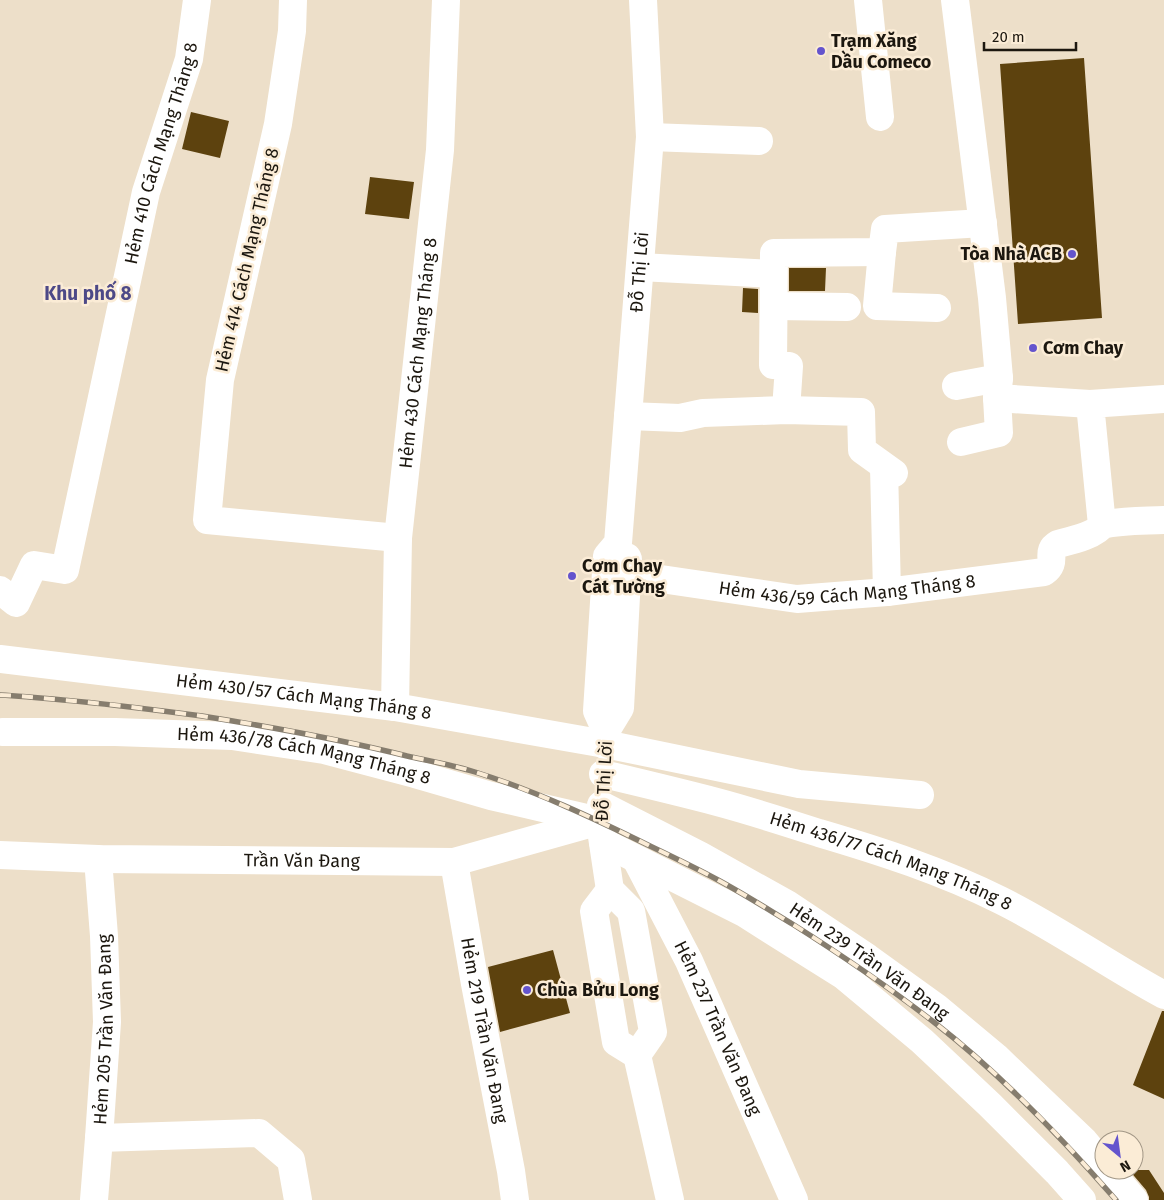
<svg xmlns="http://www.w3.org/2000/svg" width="1164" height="1200" font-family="'Fira Sans',sans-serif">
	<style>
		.building { fill: #5d420e }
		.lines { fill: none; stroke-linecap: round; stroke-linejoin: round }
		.minor { stroke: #fff; stroke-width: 28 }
		.rail-casing { stroke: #867d6e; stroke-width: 5.5 }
		.rail { stroke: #fbecd6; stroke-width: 4; stroke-dasharray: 11; stroke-linecap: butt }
		.poi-dot { fill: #6454cd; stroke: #fbecd6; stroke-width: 2 }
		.labels { text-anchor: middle; stroke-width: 5; stroke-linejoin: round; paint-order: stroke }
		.poi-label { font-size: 18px; font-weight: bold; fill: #1c170f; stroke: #fbecd6; text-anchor: start }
		.street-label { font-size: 18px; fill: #1c170f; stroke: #fbecd6 }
		.neighbourhood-label { font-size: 19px; font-weight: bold; fill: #4d4987; stroke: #fbecd6 }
	</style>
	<rect width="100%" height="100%" fill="#eddfc9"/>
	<!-- building -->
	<path class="building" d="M1084,58L1102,318L1018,324L1000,64Z
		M191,112L229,121L220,158L182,149Z
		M370,177L414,182L409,219L365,214Z
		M789,268H826L825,291H789Z
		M743,288L758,289V313L742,312Z
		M553,950L570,1013L500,1032L488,967Z
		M1162,1011H1164V1099L1133,1085Z
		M1129,1170H1149L1164,1193V1200H1149V1197L1146,1190Z"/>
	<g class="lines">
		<!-- minor -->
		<g class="minor">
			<path d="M293,0L292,31L278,124L220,380L207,520L398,538"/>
			<path d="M868,0L880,117"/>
			<path d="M955,0L992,298L999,378L997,398L999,433L961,442"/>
			<path d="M650,137L759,141"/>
			<path d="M882,252L877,306L937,308"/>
			<path d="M640,267L773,274"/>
			<path d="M774,306L847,307"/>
			<path d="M956,386L999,378"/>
			<path d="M997,398L1090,404"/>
			<path d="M786,410L789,366L773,365L774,253L882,252L885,229L983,223"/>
			<path d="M628,416L680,418L703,413L786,410L861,412L862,450L894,473"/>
			<path d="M884,467L887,592"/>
			<path d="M1102,525L1090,404L1164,399"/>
			<path id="s1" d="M627,574L797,599L887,592L1044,572C1059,561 1044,552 1058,544C1069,541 1096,535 1102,525C1122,520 1144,521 1164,520"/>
			<path id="s2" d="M0,590L16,603L34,565L65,570L146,192L189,59L197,0"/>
			<path id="s3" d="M0,659L395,707L605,744L799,784L920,795"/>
			<path id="s4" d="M395,707L398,538L440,150L446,0"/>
			<path id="s5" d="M606,731L597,711L607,556L618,543L650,137L643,0"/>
			<path id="s6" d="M2,732H115L232,736L324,750L415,774L491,796L599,821"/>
			<path d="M605,745L606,731L620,708L628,559L627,557"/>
			<path id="s7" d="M603,774C641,783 679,792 717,802C751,811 785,822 819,833C880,851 942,871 1000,900C1057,928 1108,965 1164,995"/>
			<path id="s8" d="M601,805L701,856L787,904L868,958L936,1007L996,1057L1084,1141L1104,1165"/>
			<path d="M601,830L610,890L631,911L653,1032L637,1055"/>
			<path d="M603,842L744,913L844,976L922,1041L990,1105L1057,1172L1082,1200"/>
			<path id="s9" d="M0,855L98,859L454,862L596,822"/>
			<path id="s10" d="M636,859L689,961L794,1200"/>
			<path id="s11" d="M454,862L475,984L511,1171L515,1200"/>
			<path d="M610,890L594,911L616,1042L637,1055L670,1200"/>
			<path d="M99,1138L259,1133L291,1160L298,1200"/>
			<path d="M1109,1170L1134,1200"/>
			<path id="s12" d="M94,1200L99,1138L107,1022L104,936L98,859"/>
		</g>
		<defs>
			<path id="rail" d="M0,695C21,696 42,698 63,700C110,704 156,710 202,716C271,727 339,739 407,756C430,761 453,765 475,772C536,791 593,818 650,846C673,857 696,868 718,880C744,894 769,910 794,925C843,956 890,988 935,1023C1002,1075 1061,1137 1116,1200"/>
		</defs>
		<!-- rail casing -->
		<use href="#rail" class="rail-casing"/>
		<!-- rail -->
		<use href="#rail" class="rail"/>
	</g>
	<!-- markers -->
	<g class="poi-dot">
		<circle cx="821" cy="51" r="5"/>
		<circle cx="1072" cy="254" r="5"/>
		<circle cx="1033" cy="348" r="5"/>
		<circle cx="572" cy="576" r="5"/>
		<circle cx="527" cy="990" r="5"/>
	</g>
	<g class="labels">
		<!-- poi labels -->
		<g class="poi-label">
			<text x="831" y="47">Trạm Xăng<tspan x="831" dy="21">Dầu Comeco</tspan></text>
			<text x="1062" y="260" text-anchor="end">Tòa Nhà ACB</text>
			<text x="1043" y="354">Cơm Chay</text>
			<text x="582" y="572">Cơm Chay<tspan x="582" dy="21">Cát Tường</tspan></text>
			<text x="537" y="996">Chùa Bửu Long</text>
		</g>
		<!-- street labels -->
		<g class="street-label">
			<text dy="6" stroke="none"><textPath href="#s2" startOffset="522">Hẻm 410 Cách Mạng Tháng 8</textPath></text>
			<text transform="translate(247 260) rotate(-77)" y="6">Hẻm 414 Cách Mạng Tháng 8</text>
			<text dy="6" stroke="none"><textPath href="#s5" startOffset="466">Đỗ Thị Lời</textPath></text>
			<text dy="6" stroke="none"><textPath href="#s4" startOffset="355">Hẻm 430 Cách Mạng Tháng 8</textPath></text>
			<text dy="6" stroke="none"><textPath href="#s1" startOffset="222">Hẻm 436/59 Cách Mạng Tháng 8</textPath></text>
			<text dy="6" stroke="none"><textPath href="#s3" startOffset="306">Hẻm 430/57 Cách Mạng Tháng 8</textPath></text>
			<text dy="6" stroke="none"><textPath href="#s6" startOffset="304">Hẻm 436/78 Cách Mạng Tháng 8</textPath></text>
			<text transform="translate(604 781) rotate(-87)" y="6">Đỗ Thị Lời</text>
			<text dy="6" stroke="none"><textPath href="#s9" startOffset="302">Trần Văn Ðang</textPath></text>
			<text dy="6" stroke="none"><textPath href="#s7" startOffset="301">Hẻm 436/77 Cách Mạng Tháng 8</textPath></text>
			<text dy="6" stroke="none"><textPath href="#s8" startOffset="311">Hẻm 239 Trần Văn Đang</textPath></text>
			<text dy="6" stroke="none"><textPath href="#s10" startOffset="188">Hẻm 237 Trần Văn Đang</textPath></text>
			<text dy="6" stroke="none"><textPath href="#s12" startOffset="171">Hẻm 205 Trần Văn Ðang</textPath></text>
			<text dy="6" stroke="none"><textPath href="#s11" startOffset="171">Hẻm 219 Trần Văn Ðang</textPath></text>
		</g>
		<!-- neighbourhood labels -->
		<g class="neighbourhood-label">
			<text x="88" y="300">Khu phố 8</text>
		</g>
	</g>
	<!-- north arrow -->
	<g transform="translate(1119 1155) rotate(151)"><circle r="24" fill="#fbecd6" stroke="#a29786"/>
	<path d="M0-4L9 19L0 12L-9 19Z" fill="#6454cd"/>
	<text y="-8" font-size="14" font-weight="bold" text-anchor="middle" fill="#1c170f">N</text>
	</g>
	<!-- scale -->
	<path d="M984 42v8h92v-8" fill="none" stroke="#1c170f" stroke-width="2.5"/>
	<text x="992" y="42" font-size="15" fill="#1c170f" stroke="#fbecd6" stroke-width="4" paint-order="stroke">20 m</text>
</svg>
